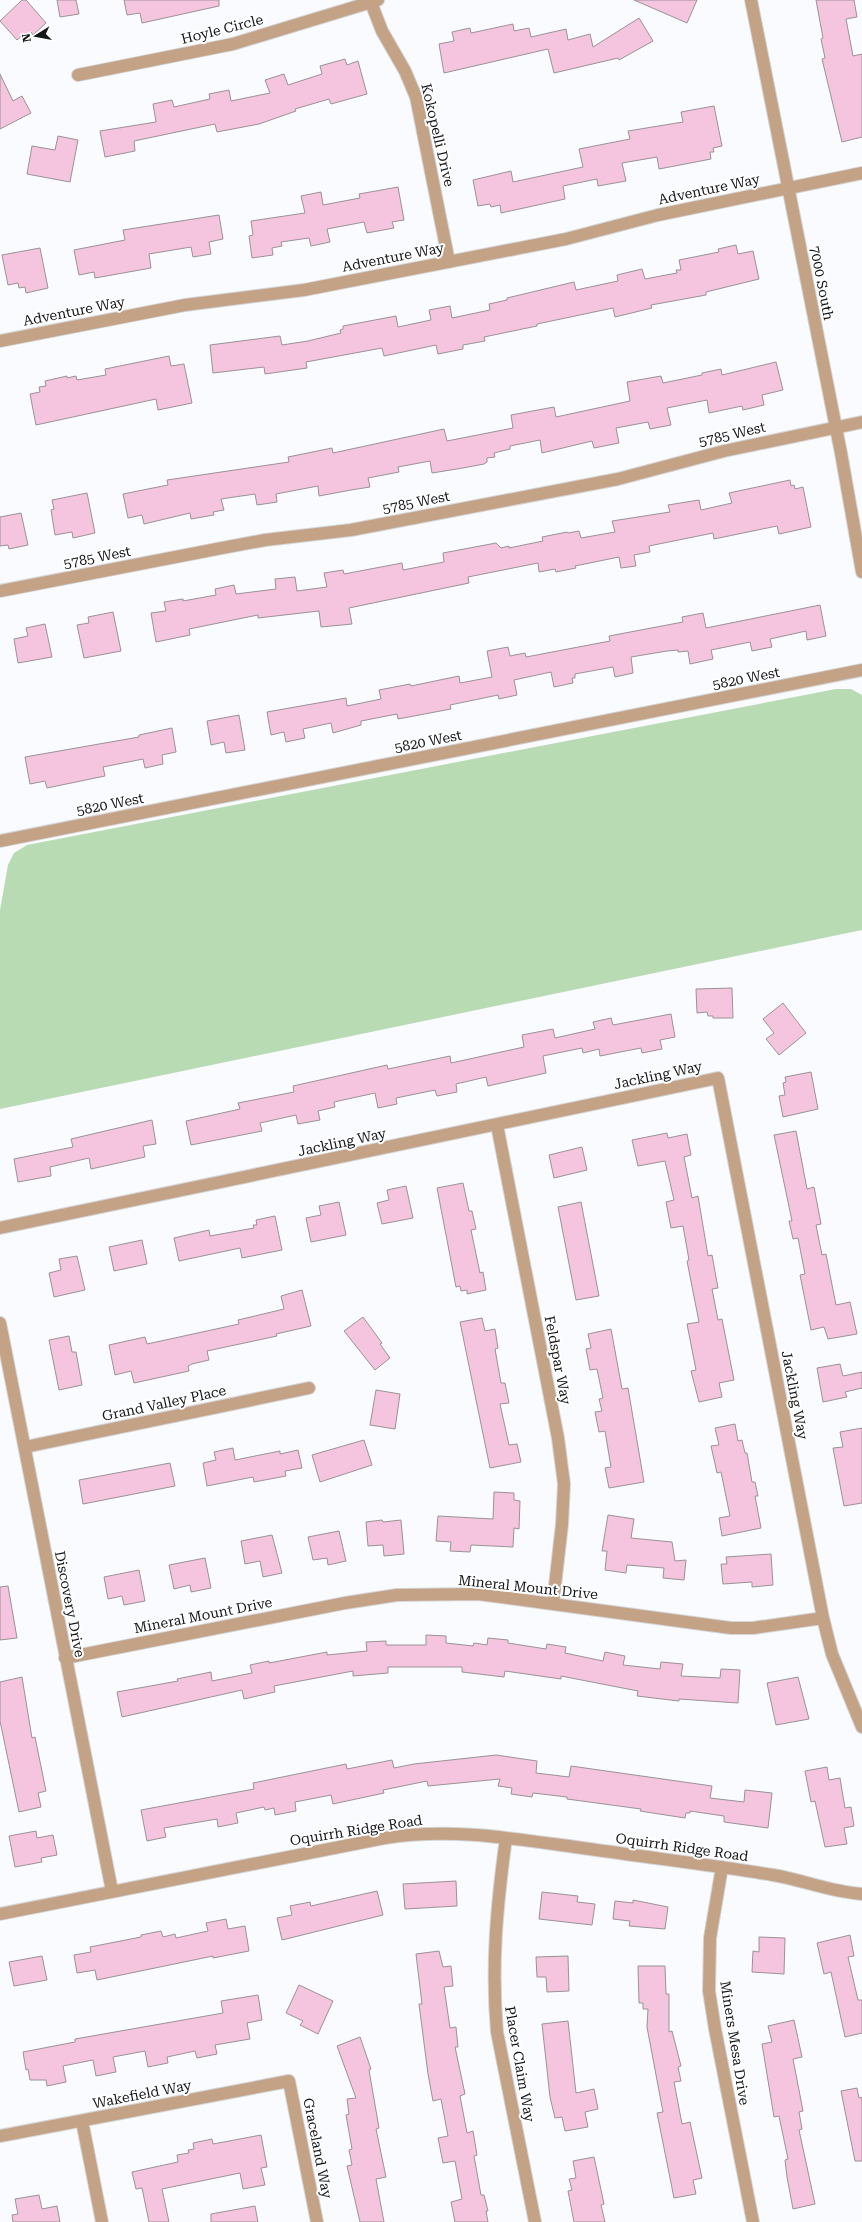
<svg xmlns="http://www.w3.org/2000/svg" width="862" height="2222" font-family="'Roboto Serif',serif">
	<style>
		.green { fill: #b9dbb4 }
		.building { fill: #f5c5e0; stroke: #9a9296 }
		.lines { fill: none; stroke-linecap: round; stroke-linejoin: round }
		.minor-casing { stroke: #d4d6d9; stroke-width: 14 }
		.tertiary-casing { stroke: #d4d6d9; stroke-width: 14 }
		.minor { stroke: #c4a286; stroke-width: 12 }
		.tertiary { stroke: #c4a286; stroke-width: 12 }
		.labels { text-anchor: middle; stroke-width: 4; stroke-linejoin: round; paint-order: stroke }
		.street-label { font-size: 14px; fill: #141619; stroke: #fff }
	</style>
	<rect width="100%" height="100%" fill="#f9fbfe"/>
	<!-- green -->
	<path class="green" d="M836,689H851L862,695V930L0,1109V910L8,865L14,853L27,845Z"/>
	<!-- building -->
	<path class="building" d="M22,0H26L46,23L33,35L31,32L26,36L24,34L17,40L0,21Z
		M57,0H76L79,14L60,17Z
		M124,0H219V6L142,23L140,13L127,15Z
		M634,0H697L687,23Z
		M816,0H854L857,17L846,19L853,56L862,54V137L842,142L822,59L825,58L821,39L823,38Z
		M639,18L653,41L619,60L618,58L554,73L548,49L444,73L439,44L454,41L452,32L470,28L471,33L513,24L514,31L529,28L531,37L566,29L568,40L590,34L593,47Z
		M345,59L347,65L358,61L367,94L331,104L329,99L295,109L296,111L259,124L217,132L215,124L134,141L135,151L105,157L100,131L156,122L153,104L172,100L174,107L210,99L209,94L229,90L231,101L270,93L265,80L284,74L288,85L322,74L320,66Z
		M0,74L13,101L22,96L31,113L0,129Z
		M714,106L722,146L713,148L714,152H710L711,159L659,169L657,157L622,163L626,181L598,186L597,179L563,186L565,199L501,213L500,205L491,207L490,204L478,206L473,180L511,171L513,182L583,167L579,149L630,139L628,131L683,122L681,112Z
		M58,136L78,140L70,182L27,174L32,146L55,150Z
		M398,187L404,220L392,222L394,228L367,233L364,222L327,229L330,242L311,246L309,238L281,242L282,246L272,248L273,255L252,258L249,236L253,235L251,221L305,213L301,196L321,192L323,205L360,198L359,194Z
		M219,215L223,239L209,242L211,254L193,257L191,247L149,254L151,268L95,278L94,272L79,275L74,250L125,240L123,230Z
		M736,245L738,254L753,251L759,279L706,292V295L651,305L652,308L615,317L613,308L537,324V326L484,337L485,341L463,345V349L438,354L436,345L384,356L382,348L306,362L307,368L265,374L264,367L213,373L210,345L280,336L282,345L308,341L341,333L340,330L343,329V326L396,316L398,327L431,320L429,310L450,306L452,318L490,310L489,304L507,300V298L574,282L576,290L618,281L617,275L642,269L645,279L677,273L676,270H681L679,260L719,252L718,249Z
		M40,248L48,288L26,293L25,287L19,288L18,283L8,285L2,255Z
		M169,356L171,366L184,364L192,403L158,410L156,399L36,425L30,394L40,392L39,387L46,386L45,381L67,376V378L76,376L77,380L106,375L105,369Z
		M776,362L783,390L762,395L764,405L743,410L742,406L709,413L707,400L667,408L671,425L650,429L648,422L616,428L619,443L594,448L592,441L542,453L540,440L510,446V449L494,453L495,457L487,458V462L484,464L463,468L432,473L430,461L398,467L399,472L368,478L370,487L351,490L319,496L318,486L276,494L277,502L257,505L255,494L221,499L224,510L213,512L214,515L191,519L190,513L144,524L142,515L128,518L123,494L168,485L167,480L289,462L288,457L332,448L333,453L444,429L447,441L513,428L511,415L554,407L556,417L630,401L627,382L661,376L663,383L702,375V373L721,369L722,375Z
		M790,480L791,486L794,485L795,489L803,487L811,527L779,534L777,526L714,539L713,533L649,546L650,552L634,555L636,566L621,568L619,557L575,566L576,568L556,572L555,569L539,572L538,563L468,577L469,583L349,608L352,624L321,627L319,611L258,618V615L189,629L190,635L156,642L151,613L166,611L164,602L183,599V601L216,595L215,589L234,585L236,594L276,589L275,579L295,577L297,591L327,587L324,573L343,570L344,574L402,563L403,570L444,562L443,553L496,543L501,548L509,546V548L543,541L542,537L567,532L568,533L579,531L581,538L615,532L612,521L670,512L668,505L699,500L701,510L732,503L729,493Z
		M87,493L95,533L73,538L72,532L55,535L51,510L54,509L52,500Z
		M21,513L28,545L9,549L8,545L0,546V517Z
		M820,605L826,636L807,640L806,631L770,639L772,647L752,651L750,642L711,650L713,659L690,664L688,651L678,652V650L667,651L631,657L633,673L615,677L613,667L575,674V678H572L573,683L554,687L551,672L514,680L517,695L499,699L498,695L450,705L451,709L398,719L397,714L361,721V725L333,733L331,723L303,729L305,738L286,742L284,732L271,735L267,712L346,698L347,706L381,699L379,690L410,684L411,686L459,676L460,683L492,677L487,651L508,647L510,656L525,653L526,657L610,641L609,636L683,622L682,617L703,613L706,628Z
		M113,612L121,651L84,658L77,625L89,623L88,617Z
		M45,624L52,657L18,663L14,639L28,636L26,628Z
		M239,715L245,750L226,753L224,742L211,745L207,721Z
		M172,728L176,752L162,755L163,764L145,768L143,759L103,767L105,776L47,788L45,781L30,784L25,757L139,737V735Z
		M732,988L733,1018H713V1016H708L707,1012L697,1013L696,989Z
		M783,1003L806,1033L779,1055L766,1039L774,1033L763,1019Z
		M671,1014L675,1037L660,1040L662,1049L642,1053L641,1048L600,1056L599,1049L583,1053L582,1048L543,1056L546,1073L488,1086L486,1077L456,1084L457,1092L437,1096L435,1090L396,1098L397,1104L378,1108L375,1093L334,1102L335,1107L318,1111L320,1120L298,1124L296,1115L260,1123L262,1131L191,1145L186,1121L240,1109L238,1103L294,1092L293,1086L387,1065L388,1069L450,1056L451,1063L524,1047L522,1035L553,1029L555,1038L595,1029L593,1022L611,1018L613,1025Z
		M811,1072L818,1109L783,1117L779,1096L785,1095L783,1083L786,1082L785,1077Z
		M152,1120L156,1144L143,1146L145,1157L91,1169L89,1158L50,1167L51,1176L18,1182L14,1159L73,1147L71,1139Z
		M796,1131L807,1189L814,1187L821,1224L816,1225L822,1255L826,1254L836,1305L850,1302L857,1334L828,1339L824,1327L811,1330L800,1275L805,1274L798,1238L793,1239L789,1221H792L774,1135Z
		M667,1133L668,1138L687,1134L691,1155L684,1157L692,1198L698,1196L708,1256L712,1255L718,1288L712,1289L718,1320L722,1319L734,1380L719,1383L722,1397L699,1402L691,1371L696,1370L687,1324L699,1322L687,1261L689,1260L683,1226L671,1228L666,1202L674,1200L665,1161L638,1166L632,1140Z
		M582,1147L587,1170L554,1178L549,1155Z
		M463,1183L469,1211H472L476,1229L471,1230L480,1273L483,1272L486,1290L467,1294V1290L461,1291L460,1286L456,1287L437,1188Z
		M406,1186L413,1218L382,1224L377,1203L389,1200L387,1190Z
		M339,1202L346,1235L311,1242L306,1218L321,1215L319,1206Z
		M581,1202L599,1296L576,1300L558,1207Z
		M275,1216L282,1250L242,1258L240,1248L179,1261L174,1238L209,1230L210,1236L254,1228L253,1225H257L256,1220Z
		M142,1240L147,1264L114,1271L109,1247Z
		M77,1256L85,1290L54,1297L49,1273L61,1270L59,1259Z
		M302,1290L311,1326L276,1334L277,1336L207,1351L209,1360L192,1364L188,1366L189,1371L134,1383L131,1371L115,1375L109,1345L145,1337L147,1344L239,1324L238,1320L284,1309L281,1296Z
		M363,1317L382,1343L380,1344L390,1358L375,1370L344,1331Z
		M482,1318L485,1331L495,1329L498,1348L495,1349L501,1383H505L509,1403L500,1404L509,1445L517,1444L521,1462L490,1468L460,1322Z
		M611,1329L622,1389L628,1388L644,1482L609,1488L605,1468L611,1467L605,1431L599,1432L595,1412L602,1411L599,1399L603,1398L597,1369L590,1370L586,1349L591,1348L588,1334Z
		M69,1336L72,1352H76L82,1385L59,1390L49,1340Z
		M840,1364L843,1376L862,1372V1388L845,1392L847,1397L823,1402L817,1368Z
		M376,1390L400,1394L395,1429L370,1425Z
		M735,1424L738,1441L742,1440L745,1453H747L752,1482H755L758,1496H755L761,1528L722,1536L719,1518L730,1516L721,1472L717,1473L711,1446L719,1445L715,1428Z
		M862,1428V1503L844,1506L833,1448L843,1447L840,1432Z
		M364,1440L372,1465L320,1482L312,1455Z
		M233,1448L235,1460L280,1451V1454L298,1450L302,1468L285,1471L286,1476L254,1482L253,1477L207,1486L203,1463L216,1460L214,1452Z
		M170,1463L175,1486L83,1504L79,1480Z
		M494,1492L514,1493V1500L520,1501L519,1529L514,1528L513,1547L471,1545L470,1552L450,1551L451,1542L436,1541L438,1516L493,1519Z
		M608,1515L634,1519L631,1538L672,1542L675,1561L686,1560L684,1580L663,1578L664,1568L627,1565L626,1573L605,1570L607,1551H602Z
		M382,1520L383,1522L401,1520L404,1554L384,1556L383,1545L368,1546L366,1522Z
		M339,1531L346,1561L328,1565L327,1558L313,1560L308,1537Z
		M272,1535L282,1573L263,1577L260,1561L245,1564L241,1541Z
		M771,1554L773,1585L752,1587V1582L723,1584L721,1564H727L726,1557Z
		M205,1558L211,1588L191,1592L190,1585L174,1589L169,1565Z
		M139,1570L145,1601L124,1605L122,1596L108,1599L104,1577Z
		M8,1586L17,1638L0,1640V1587Z
		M426,1635L446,1636V1643L473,1646L474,1643L487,1645L488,1638L508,1640V1643L546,1649L547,1644L566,1647L565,1653L603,1661L605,1652L625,1656L623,1665L660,1669L661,1662L683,1664L681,1676L720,1678L721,1669L740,1670L738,1703L679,1699V1701L637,1696L638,1691L561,1676V1679L505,1671L504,1677L462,1672V1667H388V1673L353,1676V1671L274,1686L275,1692L244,1699L242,1690L122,1717L117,1692L178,1681L177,1679L211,1672L212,1681L252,1673L250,1665L269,1661V1663L327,1652V1655L367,1651L366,1642L386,1641V1645H426Z
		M22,1677L32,1738L35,1737L46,1791L38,1793L41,1807L19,1812L0,1721V1682Z
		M798,1677L809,1719L776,1725L767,1683Z
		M496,1755L537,1761L536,1773L569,1777L571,1766L712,1786L710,1798L744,1802L745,1790L772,1793L768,1828L724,1822V1816L690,1811V1813H686L685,1818L640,1811L641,1809L567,1799V1797L533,1793L532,1797L511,1794L512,1788L498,1786L500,1779L428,1786L427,1781L383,1790L384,1793L333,1804L331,1795L295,1802L296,1811L275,1815L274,1808L265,1810L264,1807L236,1813L238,1823L218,1827L217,1819L164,1828L166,1837L147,1841L141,1810L254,1789L253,1783L346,1764L347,1769L392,1760L394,1768L414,1764Z
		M827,1767L829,1780L840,1778L845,1808L851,1807L854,1826L844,1828L847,1844L825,1847L815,1801L811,1802L805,1771Z
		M36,1831L37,1838L53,1835L57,1855L41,1858L42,1862L15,1867L9,1836Z
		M456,1881L457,1906L405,1909L403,1884Z
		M377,1891L383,1915L282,1940L277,1918L292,1915L290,1906L310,1902L311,1906Z
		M542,1892L578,1896L577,1902L595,1904L592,1925L539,1919Z
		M633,1900L668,1907L665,1929L629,1926L630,1921L613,1919L615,1901L633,1903Z
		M226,1919L228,1929L245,1926L249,1951L213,1958V1956L97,1980L95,1970L77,1973L74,1955L91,1952L90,1947L141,1937V1935L161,1931L163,1937L175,1934L176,1938L208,1931L206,1923Z
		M850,1935L854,1956L848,1957L858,2000H862V2033L845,2037L831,1972L824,1974L817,1943Z
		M759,1937L785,1938L784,1974L752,1972L753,1951L759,1952Z
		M439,1951L443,1967L451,1966L453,1986L444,1987L450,2028L456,2027L458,2047H455L465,2094L460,2096L467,2133L473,2131L477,2155L474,2156L481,2195H484L488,2211H486L488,2222H455L451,2202L462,2199L455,2161L443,2163L438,2138L448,2136L441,2099L433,2101L428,2074L419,2004H422L416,1954Z
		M42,1956L47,1980L14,1986L9,1962Z
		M568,1956L569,1991L547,1992L546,1977H537L536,1957Z
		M638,1966H665L666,1994H669V2032L672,2031L681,2066L678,2067L681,2081L674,2082L682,2124L690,2122L702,2178L693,2180L696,2194L674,2198L657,2113L663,2112L647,2027L648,2009H643V2003H639Z
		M299,1985L333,2001L318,2034L300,2025L303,2021L286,2013Z
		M258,1995L262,2020L247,2023L250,2039L215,2045L217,2054L197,2058L195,2051L167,2057L168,2063L148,2067L145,2051L113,2057L116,2072L96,2076L93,2060L63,2066L66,2082L47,2086L46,2080H30L28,2069L26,2070L23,2052L75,2042V2039L223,2013L221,2001Z
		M794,2020L802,2057L793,2059L803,2111L799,2112L802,2129L799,2130L815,2204L793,2209L787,2177L785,2160L788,2159L779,2116L774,2117L762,2044L772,2042L768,2026Z
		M568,2021L576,2093L594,2089L598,2109L585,2112L588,2127L565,2131L562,2117L555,2118L550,2097L542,2024Z
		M360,2037L371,2069L369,2070L379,2128L376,2129L386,2177L376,2179L384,2222H360L347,2166L352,2165L349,2150L352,2149L346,2115L349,2114L347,2099L356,2098L337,2046Z
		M857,2088L859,2098L862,2097V2161H855L841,2091Z
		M261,2135L267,2167L261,2168L265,2185L243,2189L240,2173L162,2189L169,2222H149L142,2188L136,2189L132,2172L178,2162L177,2155L189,2153L188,2150L194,2149L193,2143L212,2139L213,2144Z
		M594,2157L604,2204L601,2205L605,2222H574L568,2191L572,2190L569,2179L576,2178L573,2161Z
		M39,2195L42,2209L57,2206L60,2222H13L12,2215L18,2214L15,2199Z
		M255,2206L258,2222H211V2214Z"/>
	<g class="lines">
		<defs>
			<path id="minor" d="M370,0L382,31L405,71L416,97L449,262
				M78,75L233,44L378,0
				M0,341L185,305L304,290L566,239L658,215L862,173
				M0,591L222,548L265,540L351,530L618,479L724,451L862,422
				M0,841L862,670
				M497,1125L558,1438L564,1484L562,1524L553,1603
				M0,1228L718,1078L823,1618L832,1654L862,1727
				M0,1323L112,1891
				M25,1447L309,1388
				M65,1658L345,1603L397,1595L478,1594L731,1628H753L823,1618
				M506,1838C497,1904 491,1965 497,2032L535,2222
				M722,1867L710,1938L709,1991L715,2029L753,2222
				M0,1914L385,1838C454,1827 521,1840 590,1849C651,1858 712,1865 773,1875C803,1880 831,1892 862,1894
				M82,2121L102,2222
				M0,2136L289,2081L317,2222"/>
			<path id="tertiary" d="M751,0L841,453L862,572"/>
		</defs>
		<!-- minor casing -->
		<use href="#minor" class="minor-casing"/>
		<!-- tertiary casing -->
		<use href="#tertiary" class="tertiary-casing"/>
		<!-- minor -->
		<use href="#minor" class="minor"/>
		<!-- tertiary -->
		<use href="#tertiary" class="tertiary"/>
	</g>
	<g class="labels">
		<!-- street labels -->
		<g class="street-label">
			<text transform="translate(222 29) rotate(-14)" y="5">Hoyle Circle</text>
			<text transform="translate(438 135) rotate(77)" y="5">Kokopelli Drive</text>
			<text transform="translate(709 189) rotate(-12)" y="5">Adventure Way</text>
			<text transform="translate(393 257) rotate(-11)" y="5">Adventure Way</text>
			<text transform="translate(822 283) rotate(79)" y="5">7000 South</text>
			<text transform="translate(74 311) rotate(-11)" y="5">Adventure Way</text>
			<text transform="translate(732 434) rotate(-13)" y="5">5785 West</text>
			<text transform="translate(416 502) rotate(-11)" y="5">5785 West</text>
			<text transform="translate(97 557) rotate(-11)" y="5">5785 West</text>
			<text transform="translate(746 678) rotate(-11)" y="5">5820 West</text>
			<text transform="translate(428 741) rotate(-11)" y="5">5820 West</text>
			<text transform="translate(110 804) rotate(-11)" y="5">5820 West</text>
			<text transform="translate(658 1075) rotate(-12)" y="5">Jackling Way</text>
			<text transform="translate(342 1142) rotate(-12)" y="5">Jackling Way</text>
			<text transform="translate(558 1360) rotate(79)" y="5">Feldspar Way</text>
			<text transform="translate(795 1395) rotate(79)" y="5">Jackling Way</text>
			<text transform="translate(164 1403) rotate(-12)" y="5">Grand Valley Place</text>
			<text transform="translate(528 1587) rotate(6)" y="5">Mineral Mount Drive</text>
			<text transform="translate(70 1604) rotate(79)" y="5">Discovery Drive</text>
			<text transform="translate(203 1615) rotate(-11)" y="5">Mineral Mount Drive</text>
			<text transform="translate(356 1830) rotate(-9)" y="5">Oquirrh Ridge Road</text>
			<text transform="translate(682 1847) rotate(8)" y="5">Oquirrh Ridge Road</text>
			<text transform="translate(735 2043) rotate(81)" y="5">Miners Mesa Drive</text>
			<text transform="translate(520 2064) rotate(80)" y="5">Placer Claim Way</text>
			<text transform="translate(142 2094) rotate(-11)" y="5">Wakefield Way</text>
			<text transform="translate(318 2148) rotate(79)" y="5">Graceland Way</text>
		</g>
	</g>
	<!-- north arrow -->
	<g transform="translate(36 36) rotate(259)" stroke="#ffffff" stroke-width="3" paint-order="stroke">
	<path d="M0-3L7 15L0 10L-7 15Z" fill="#141619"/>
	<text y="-6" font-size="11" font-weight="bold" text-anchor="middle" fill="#141619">N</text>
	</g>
</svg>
